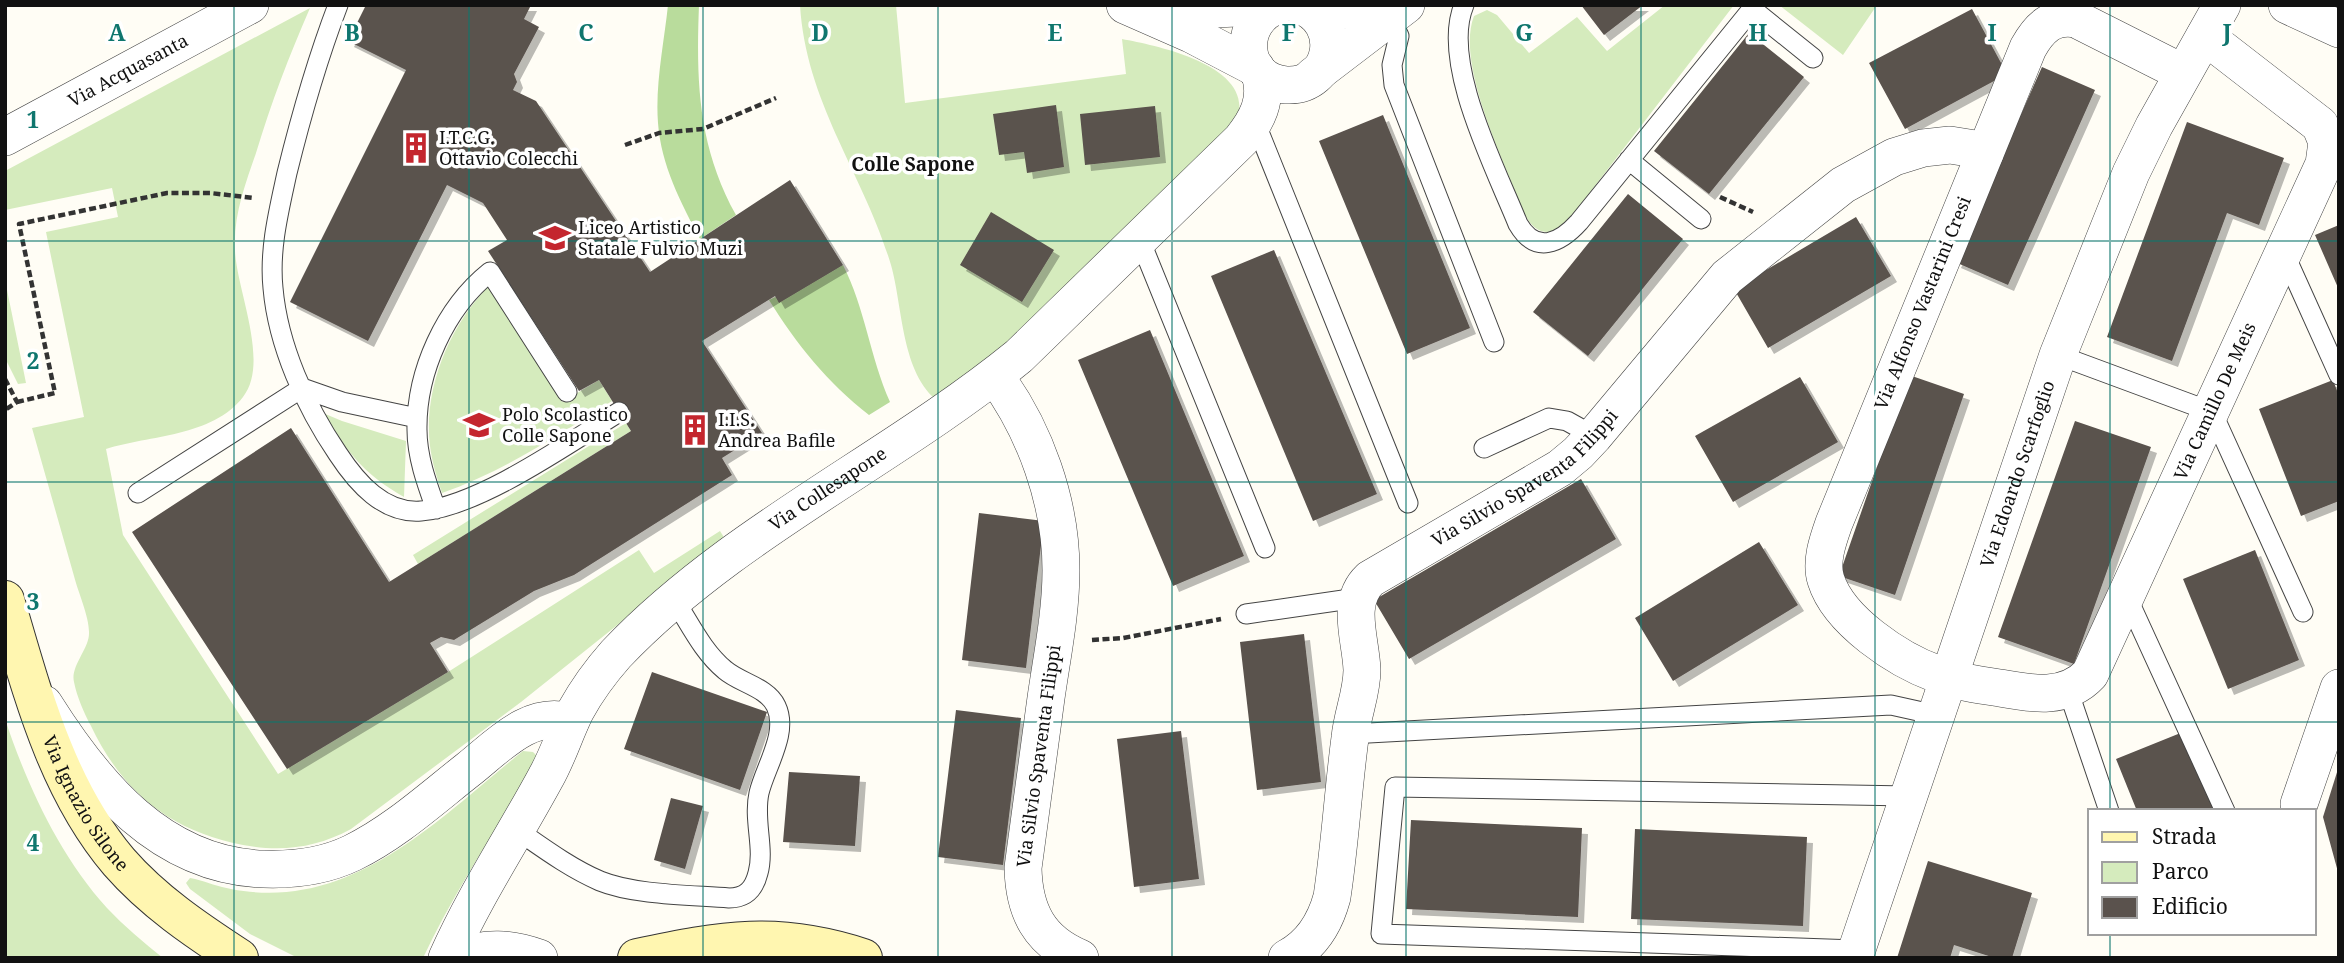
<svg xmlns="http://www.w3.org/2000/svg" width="2344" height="963" font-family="'Noto Serif',serif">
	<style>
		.green { fill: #d5ebbd }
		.forest { fill: #b9dc9c }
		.building { fill: #5a524d; filter: url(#shadow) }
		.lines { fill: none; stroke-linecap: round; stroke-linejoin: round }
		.lane-casing { stroke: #444; stroke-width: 21 }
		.street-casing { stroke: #444; stroke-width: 38 }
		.secondary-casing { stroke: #333; stroke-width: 40 }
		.path { stroke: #333; stroke-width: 4.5; stroke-dasharray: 7 3.5; stroke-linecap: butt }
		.lane { stroke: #fff; stroke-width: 19 }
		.street { stroke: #fff; stroke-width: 37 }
		.secondary { stroke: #fff6b0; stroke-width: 38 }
		.grid { fill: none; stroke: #0f766e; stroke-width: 2; stroke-opacity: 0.55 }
		.labels { text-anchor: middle; stroke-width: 7; stroke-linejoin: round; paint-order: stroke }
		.street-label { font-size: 18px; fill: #111; stroke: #fff }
		.poi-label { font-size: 18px; fill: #111; stroke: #fff; text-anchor: start }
		.neighbourhood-label { font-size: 19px; font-weight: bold; fill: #111; stroke: #fff }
		.grid-label { font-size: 23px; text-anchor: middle; font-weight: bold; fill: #0f766e; stroke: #fff; stroke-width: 7; stroke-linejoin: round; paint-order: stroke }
	</style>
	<defs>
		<filter id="shadow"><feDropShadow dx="6" dy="6" stdDeviation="0" flood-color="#0004"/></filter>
	</defs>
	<rect width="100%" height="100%" fill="#fffdf5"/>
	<!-- green -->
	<path class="green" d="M800,5H896L905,103L1126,74L1122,39C1159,46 1256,66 1237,120L1049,312L939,402C901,374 903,307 891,265C864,174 806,104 800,5Z
		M1665,5H1734L1571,217C1553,237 1537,238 1524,213C1506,166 1455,64 1474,16L1487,10L1497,15L1529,53L1577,17L1607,51Z
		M1779,5H1877L1843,55Z
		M310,8C289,56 271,103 256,153C245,185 233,216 235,251C237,291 270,363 243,397C212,437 150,435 106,449L123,535L278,774L448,672L639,550L654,573L720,531L725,539L521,702L351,829C316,848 282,852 243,845C171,831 123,793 91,726C84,713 77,697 74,682C70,666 90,648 89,632C89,616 78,592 74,576C60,527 46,477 32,428L84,417L46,232L118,217L112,188L5,210V171Z
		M5,280L26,383L18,384L5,358Z
		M488,287L562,402L599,380L612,401C557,436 504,471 442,493C437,478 432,462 430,446C423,390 449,326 488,287Z
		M323,413L342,421L406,441L404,497C362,473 348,452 323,413Z
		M626,423L631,431L418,564L413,555Z
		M5,719C27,785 59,855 107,908C124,926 143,942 163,958H5Z
		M523,751L533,752L537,756L536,766C496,829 455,890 423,958H298L250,934L190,889L186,883L190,878L195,879C207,882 219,887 231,889C351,913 438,819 523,751Z"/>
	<!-- forest -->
	<path class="forest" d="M668,5H699C696,82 698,146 736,215L700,239C681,203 661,165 658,123C655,85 664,43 668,5Z
		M843,265C865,308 870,357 890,402L869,415C827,382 797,345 769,300Z"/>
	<!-- building -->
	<path class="building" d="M366,5H531L524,19L539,27L514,74L517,82L513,90L536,101L650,272L790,180L843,265L779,303L775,296L702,341L762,433L722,458L732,475L574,575L534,591L454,640L441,637L430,643L448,672L287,769L132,532L291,428L389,582L631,431L599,380L579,391L488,251L507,240L483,203L447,185L368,341L290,302L406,70L348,41Z
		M1581,5H1643L1604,35Z
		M1972,9L2007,74L1905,129L1869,63Z
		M1749,33L1804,77L1709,194L1654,151Z
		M2042,67L2095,90L2008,285L1955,262Z
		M1056,105L1064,167L1027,173L1024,152L999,155L993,114Z
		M1155,106L1160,157L1085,165L1080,114Z
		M1383,115L1470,328L1407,354L1319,141Z
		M2187,122L2284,158L2259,225L2227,213L2172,361L2107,337Z
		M1628,194L1683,239L1588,356L1533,312Z
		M991,212L1054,250L1022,302L960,265Z
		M1856,217L1891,276L1768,348L1734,289Z
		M2339,225V290L2315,235Z
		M1274,250L1377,494L1313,521L1211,276Z
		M1150,330L1244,556L1173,586L1078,360Z
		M1909,375L1964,394L1895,595L1839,576Z
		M1800,377L1838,442L1733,502L1695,436Z
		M2333,380L2339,396V501L2301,516L2259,409Z
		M2075,421L2151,447L2074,664L1998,637Z
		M1581,479L1616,539L1409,659L1374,600Z
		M979,513L1044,521L1026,668L962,660Z
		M1759,542L1798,605L1673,681L1635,618Z
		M2255,550L2299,660L2228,689L2183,579Z
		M1304,634L1321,782L1257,790L1240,642Z
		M652,672L767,712L740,790L624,749Z
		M956,710L1021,718L1003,865L938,857Z
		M1181,731L1199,879L1134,887L1117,739Z
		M2183,732L2215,811H2137L2116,759Z
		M2338,769L2339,872H2338L2323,817Z
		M789,772L860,776L855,846L783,842Z
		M671,798L703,806L685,869L654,860Z
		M1411,820L1582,828L1578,917L1406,909Z
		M1635,829L1807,837L1803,926L1631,919Z
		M1928,861L2032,893L2012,958H1995L1954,945L1950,958H1897Z"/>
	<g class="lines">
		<defs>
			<path id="lane" d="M338,5C317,60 301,116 287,173C279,210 269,249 273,288C278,346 306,407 338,454C357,483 384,514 421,511C478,507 569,443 619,412
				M1464,5C1440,62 1496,169 1518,224C1536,255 1560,243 1579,222L1752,9L1813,58
				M1387,12L1399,36L1392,65L1394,85L1494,342
				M1255,122L1408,503
				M1629,160L1701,219
				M1140,240L1265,548
				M2284,253L2339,375
				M2058,355L2212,412L2303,612
				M1484,448L1549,418L1567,421L1594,436
				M138,493L302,388L342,402L417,418
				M436,509C427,484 417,457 417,430C416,372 445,308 490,272L567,392
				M2127,597L2225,811
				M1246,614L1357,598
				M2068,690L2109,811
				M1350,734L1891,705L1936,715
				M517,830C543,848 570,868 600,881C634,895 692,895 729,898C746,898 754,889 758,873C765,848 753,820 759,793C765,767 789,733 776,706C767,687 740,683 725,670C703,652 690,624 675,601
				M1856,950L1381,934L1395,787L1909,796"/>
			<g id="street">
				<path d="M1125,5L1191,34L1256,68"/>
				<path d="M1279,5C1236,19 1239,81 1286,85C1334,88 1346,21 1299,5"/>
				<path d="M1300,5L1349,10L1387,5"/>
				<path d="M2287,5L2339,29"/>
				<path d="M1145,6L1216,9L1277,6"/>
				<path id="s1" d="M2183,73L2076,19C2052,15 2039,28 2028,48L1834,523C1828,540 1820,562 1826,580C1839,621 1898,660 1937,674C1957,682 1979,685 2000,688C2032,694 2066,700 2090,674L2324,164L2327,142L2320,125L2205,36"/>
				<path d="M1313,76L1406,5"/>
				<path id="s2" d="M5,137L250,5"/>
				<path d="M995,376C1035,430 1061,502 1061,570C1061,613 1052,656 1046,698C1038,755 1031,811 1023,868C1024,911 1039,941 1080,958"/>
				<path d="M44,704C95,785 161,866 264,869C294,870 325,866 352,853C395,832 432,798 469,769C498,746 530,710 570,722"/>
				<path d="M2299,804L2339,688"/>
				<path id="s3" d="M447,958C475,895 513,838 546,777C558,756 565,732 576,710C587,690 601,671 616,654C731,533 890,461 1019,356L1241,140C1257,120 1268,100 1260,74"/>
				<path d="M457,958C486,946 510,948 539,958"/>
				<path id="s4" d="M1287,958C1312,945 1325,923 1332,897C1340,844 1343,791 1350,738C1352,715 1362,693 1362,670C1361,639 1345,603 1370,579L1560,468L1578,453L1594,436L1727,277L1843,185L1894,157L1923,148L1950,145L1975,149L1985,153"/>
				<path id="s5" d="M1854,958L2058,355L2131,173L2154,126L2222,5"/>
			</g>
			<g id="secondary">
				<path id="s6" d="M5,600C32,691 56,788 119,862C153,901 196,930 239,958"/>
				<path d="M637,958C722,940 778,930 863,958"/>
			</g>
		</defs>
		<!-- lane casing -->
		<use href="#lane" class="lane-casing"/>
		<!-- street casing -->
		<use href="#street" class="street-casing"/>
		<!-- secondary casing -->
		<use href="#secondary" class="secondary-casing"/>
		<!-- path -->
		<path class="path" d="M625,145L659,133L703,129L776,98
			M1720,197L1753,212
			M5,379L17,402L5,410
			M17,402L55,393L19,224L167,193H210L254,198
			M1092,640L1123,638L1221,619"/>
		<!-- lane -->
		<use href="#lane" class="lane"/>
		<!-- street -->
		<use href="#street" class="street"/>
		<!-- secondary -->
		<use href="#secondary" class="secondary"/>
	</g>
	<!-- grid -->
	<path class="grid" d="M234,5V958M469,5V958M703,5V958M938,5V958M1172,5V958M1406,5V958M1641,5V958M1875,5V958M2110,5V811M5,241H2339M5,482H2339M5,722H2339M2110,933V958"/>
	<!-- icons -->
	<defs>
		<symbol id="building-bare" viewBox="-9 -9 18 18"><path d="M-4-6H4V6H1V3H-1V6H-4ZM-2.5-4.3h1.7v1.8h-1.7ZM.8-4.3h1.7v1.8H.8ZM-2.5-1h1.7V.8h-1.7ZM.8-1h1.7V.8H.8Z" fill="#c4262e" stroke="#fff" stroke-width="2.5" paint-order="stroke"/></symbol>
		<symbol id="school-bare" viewBox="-9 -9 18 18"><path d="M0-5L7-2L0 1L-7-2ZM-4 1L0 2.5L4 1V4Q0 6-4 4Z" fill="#c4262e" stroke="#fff" stroke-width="2.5" paint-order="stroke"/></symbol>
	</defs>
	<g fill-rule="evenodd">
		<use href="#building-bare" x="394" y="126" width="44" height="44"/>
		<use href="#school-bare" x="533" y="216" width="44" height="44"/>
		<use href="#school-bare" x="457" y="403" width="44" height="44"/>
		<use href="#building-bare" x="673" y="408" width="44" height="44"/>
	</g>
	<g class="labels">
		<!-- street labels -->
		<g class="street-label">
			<text dy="6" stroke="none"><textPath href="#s2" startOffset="140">Via Acquasanta</textPath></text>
			<text transform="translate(1923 303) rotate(-68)" y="6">Via Alfonso Vastarini Cresi</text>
			<text dy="6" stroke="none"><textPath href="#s1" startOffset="1362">Via Camillo De Meis</textPath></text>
			<text dy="6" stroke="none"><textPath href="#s5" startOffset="511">Via Edoardo Scarfoglio</textPath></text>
			<text dy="6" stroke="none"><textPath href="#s4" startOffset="588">Via Silvio Spaventa Filippi</textPath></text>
			<text dy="6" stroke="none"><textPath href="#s3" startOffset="618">Via Collesapone</textPath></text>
			<text transform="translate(1039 756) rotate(-82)" y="6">Via Silvio Spaventa Filippi</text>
			<text dy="6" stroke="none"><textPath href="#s6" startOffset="220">Via Ignazio Silone</textPath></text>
		</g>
		<!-- poi labels -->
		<g class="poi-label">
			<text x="439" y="144">I.T.C.G.<tspan x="439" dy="21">Ottavio Colecchi</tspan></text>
			<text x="578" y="234">Liceo Artistico<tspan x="578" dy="21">Statale Fulvio Muzi</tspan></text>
			<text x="502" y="421">Polo Scolastico<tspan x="502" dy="21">Colle Sapone</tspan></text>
			<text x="718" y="426">I.I.S.<tspan x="718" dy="21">Andrea Bafile</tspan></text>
		</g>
		<!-- neighbourhood labels -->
		<g class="neighbourhood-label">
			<text x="913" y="171">Colle Sapone</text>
		</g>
	</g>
	<g class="grid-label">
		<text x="117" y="41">A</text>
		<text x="352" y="41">B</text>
		<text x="586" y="41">C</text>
		<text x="820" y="41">D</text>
		<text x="1055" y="41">E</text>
		<text x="1289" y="41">F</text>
		<text x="1524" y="41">G</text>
		<text x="1758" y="41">H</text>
		<text x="1992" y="41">I</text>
		<text x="2227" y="41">J</text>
		<text x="33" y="128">1</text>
		<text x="33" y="369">2</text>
		<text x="33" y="610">3</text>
		<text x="33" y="851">4</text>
	</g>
	<!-- border -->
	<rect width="2344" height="963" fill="none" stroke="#111111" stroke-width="14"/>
	<!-- legend -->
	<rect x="2088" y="809" width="228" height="126" fill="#ffffff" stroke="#a0a0a0" stroke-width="2"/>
	<rect x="2102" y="832" width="35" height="10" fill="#fff6b0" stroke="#a0a0a0" stroke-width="2"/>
	<text x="2152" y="844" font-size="21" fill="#111111">Strada</text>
	<rect x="2102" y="862" width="35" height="21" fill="#d5ebbd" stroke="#a0a0a0" stroke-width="2"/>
	<text x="2152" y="879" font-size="21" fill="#111111">Parco</text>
	<rect x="2102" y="897" width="35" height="21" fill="#5a524d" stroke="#a0a0a0" stroke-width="2"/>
	<text x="2152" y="914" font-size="21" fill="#111111">Edificio</text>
</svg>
